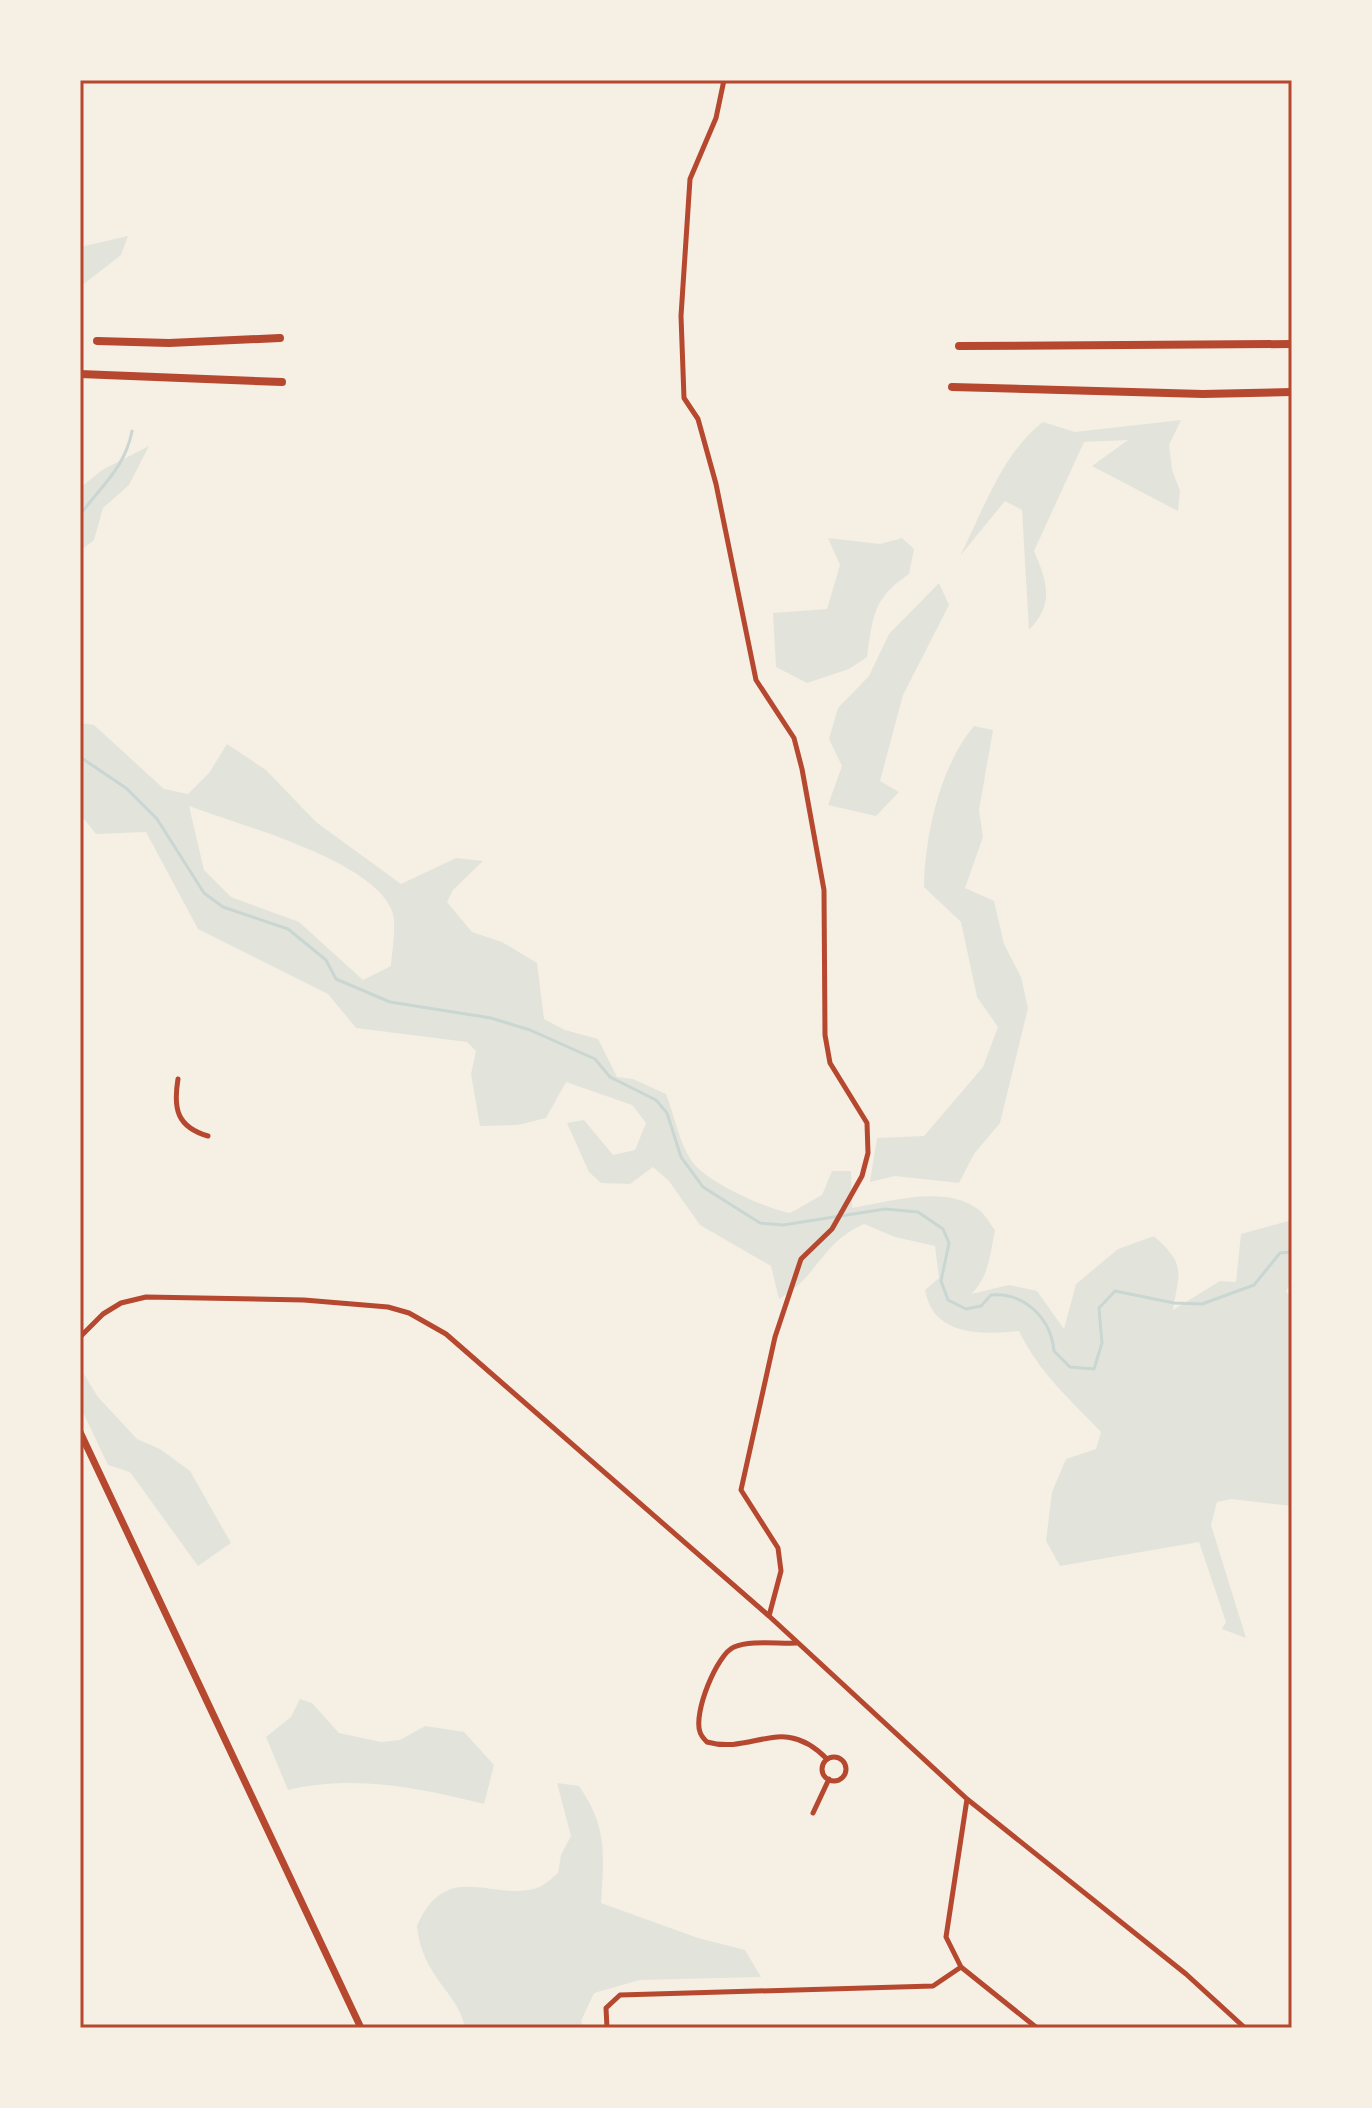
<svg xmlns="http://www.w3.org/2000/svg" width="1372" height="2108" font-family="Merriweather,serif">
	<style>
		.green { fill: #e2e4dc; fill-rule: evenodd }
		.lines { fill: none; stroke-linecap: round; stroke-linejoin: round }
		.stream { stroke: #c9d6d2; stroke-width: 3 }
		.minor { stroke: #b5482f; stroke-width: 5 }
		.secondary { stroke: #b5482f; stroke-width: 7 }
		.trunk { stroke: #b5482f; stroke-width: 8 }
		.neatline { fill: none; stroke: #b5482f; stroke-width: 3 }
	</style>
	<rect width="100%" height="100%" fill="#f6efe4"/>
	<!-- green -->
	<path class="green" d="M128,236L121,255L80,287V247Z
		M1181,420L1169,445L1172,470L1180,491L1178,511L1092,466L1128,440L1084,442L1034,551C1047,582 1055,603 1029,630L1022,510L1005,501L960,556C983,511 1002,453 1043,422L1075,432Z
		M149,446L129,485L103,508L94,540L80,551V488L102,470Z
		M828,538L880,544L902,538L914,549L909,574C873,598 873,616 867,657L849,669L807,683L776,667L773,613L827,609L840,565Z
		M939,583L949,605L903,695L880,781L899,792L876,816L828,805L842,766L829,739L838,708L869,676L889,634Z
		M80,723L94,725L164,789L188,794L209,773L227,744L266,770L316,822L401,884L456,858L483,861L453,890L447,902L472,932L502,942L537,963L544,1019L565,1030L598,1039L617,1077L633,1079L666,1094C674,1114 679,1142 691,1160C705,1182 765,1208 790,1213L822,1195L832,1171H851L852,1208C889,1202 946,1184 979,1210C985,1214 990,1224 995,1230C990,1254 989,1278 971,1294L1009,1285L1037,1291L1064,1329L1076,1284L1118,1249L1154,1236C1187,1266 1179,1271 1173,1310L1220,1281L1236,1282L1241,1234L1292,1220V1279L1286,1292L1292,1297V1506L1231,1499L1217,1502L1211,1525L1246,1638L1222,1629L1226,1622L1199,1542L1060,1566L1046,1541L1052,1492L1066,1459L1096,1449L1101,1432C1070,1399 1039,1373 1019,1331C981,1335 933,1336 925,1290L939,1278L935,1246L895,1237L864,1224C822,1242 817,1278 779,1299L771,1266L700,1225L669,1181L653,1167L630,1184L601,1183L589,1172L567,1123L584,1120L613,1155L635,1150L646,1123L632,1105L566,1082L546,1118L518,1125L480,1126L471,1074L476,1051L467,1042L356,1028L328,994L198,929L146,832L96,834L80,814ZM189,806C239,825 373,860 392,911C397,925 392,950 391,966L363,980L299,922L231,897L204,870Z
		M974,726L993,730L979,810L983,837L965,888L994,901L1004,944L1021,977L1028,1008L1000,1123L974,1154L959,1183L895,1176L870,1182L877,1138L924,1136L983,1067L998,1027L977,997L961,922L924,887C925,835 940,766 974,726Z
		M80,1368L98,1397L137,1439L160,1449L190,1471L231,1543L198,1566L130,1472L108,1465L80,1406Z
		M300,1699L312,1703L339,1733L381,1742L400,1740L425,1726L464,1732L494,1765L484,1804C422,1788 352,1774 288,1790L266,1737L291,1717Z
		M557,1783L579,1786C608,1828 604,1855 601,1903L698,1938L745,1950L761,1977L640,1980L594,1993L581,2021L584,2028H465C458,1991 422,1978 417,1926C446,1858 493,1902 537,1888C545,1885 552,1878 558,1873L561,1855L571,1836Z"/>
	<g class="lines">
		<!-- stream -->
		<path class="stream" d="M80,515C101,486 125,468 132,431
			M80,757L126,788L157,819L204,893L223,907L288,929L326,960L336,979L390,1002L491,1018L530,1030L595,1059L610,1077L656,1100L667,1113L681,1157L703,1187L760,1223L783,1225L885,1209L918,1212L943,1229L949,1243L941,1281L948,1300L966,1309L981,1306L991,1295C1024,1292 1051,1318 1054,1351L1070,1367L1094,1369L1102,1343L1099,1308L1115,1291L1174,1303L1202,1304L1254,1285L1280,1253L1292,1252"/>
		<!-- minor -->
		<path class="minor" d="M724,80L716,118L690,179L681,316L684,398L698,419L716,484L756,680L794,738L802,769L824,890L825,1035L830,1063L867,1123L868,1153L862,1176L832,1229L801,1259L775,1337L741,1490L778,1548L781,1571L769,1616
			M178,1079C173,1109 177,1127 208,1136
			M80,1337L103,1314L121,1303L146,1297L304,1300L388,1307L409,1313L446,1334L769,1616L967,1799L1186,1974L1245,2028
			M797,1643C779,1644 750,1640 734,1647C717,1654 693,1713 700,1732C701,1736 704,1739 707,1742C754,1755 782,1713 827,1759
			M822 1769a12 12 0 1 1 24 0a12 12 0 1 1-24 0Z
			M967,1799L946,1937L961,1967L1037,2028
			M813,1813L829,1779
			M607,2028L606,2008L620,1995L933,1986L961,1967"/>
		<!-- secondary -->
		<path class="secondary" d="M80,1432L361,2028"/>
		<!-- trunk -->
		<path class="trunk" d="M97,341L169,343L280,338
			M959,346L1292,344
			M80,374L282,382
			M952,387L1203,394L1292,392"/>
	</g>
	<!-- border -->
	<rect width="1372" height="2108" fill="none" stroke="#f6efe4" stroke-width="164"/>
	<rect x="82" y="82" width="1208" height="1944" class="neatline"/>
</svg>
